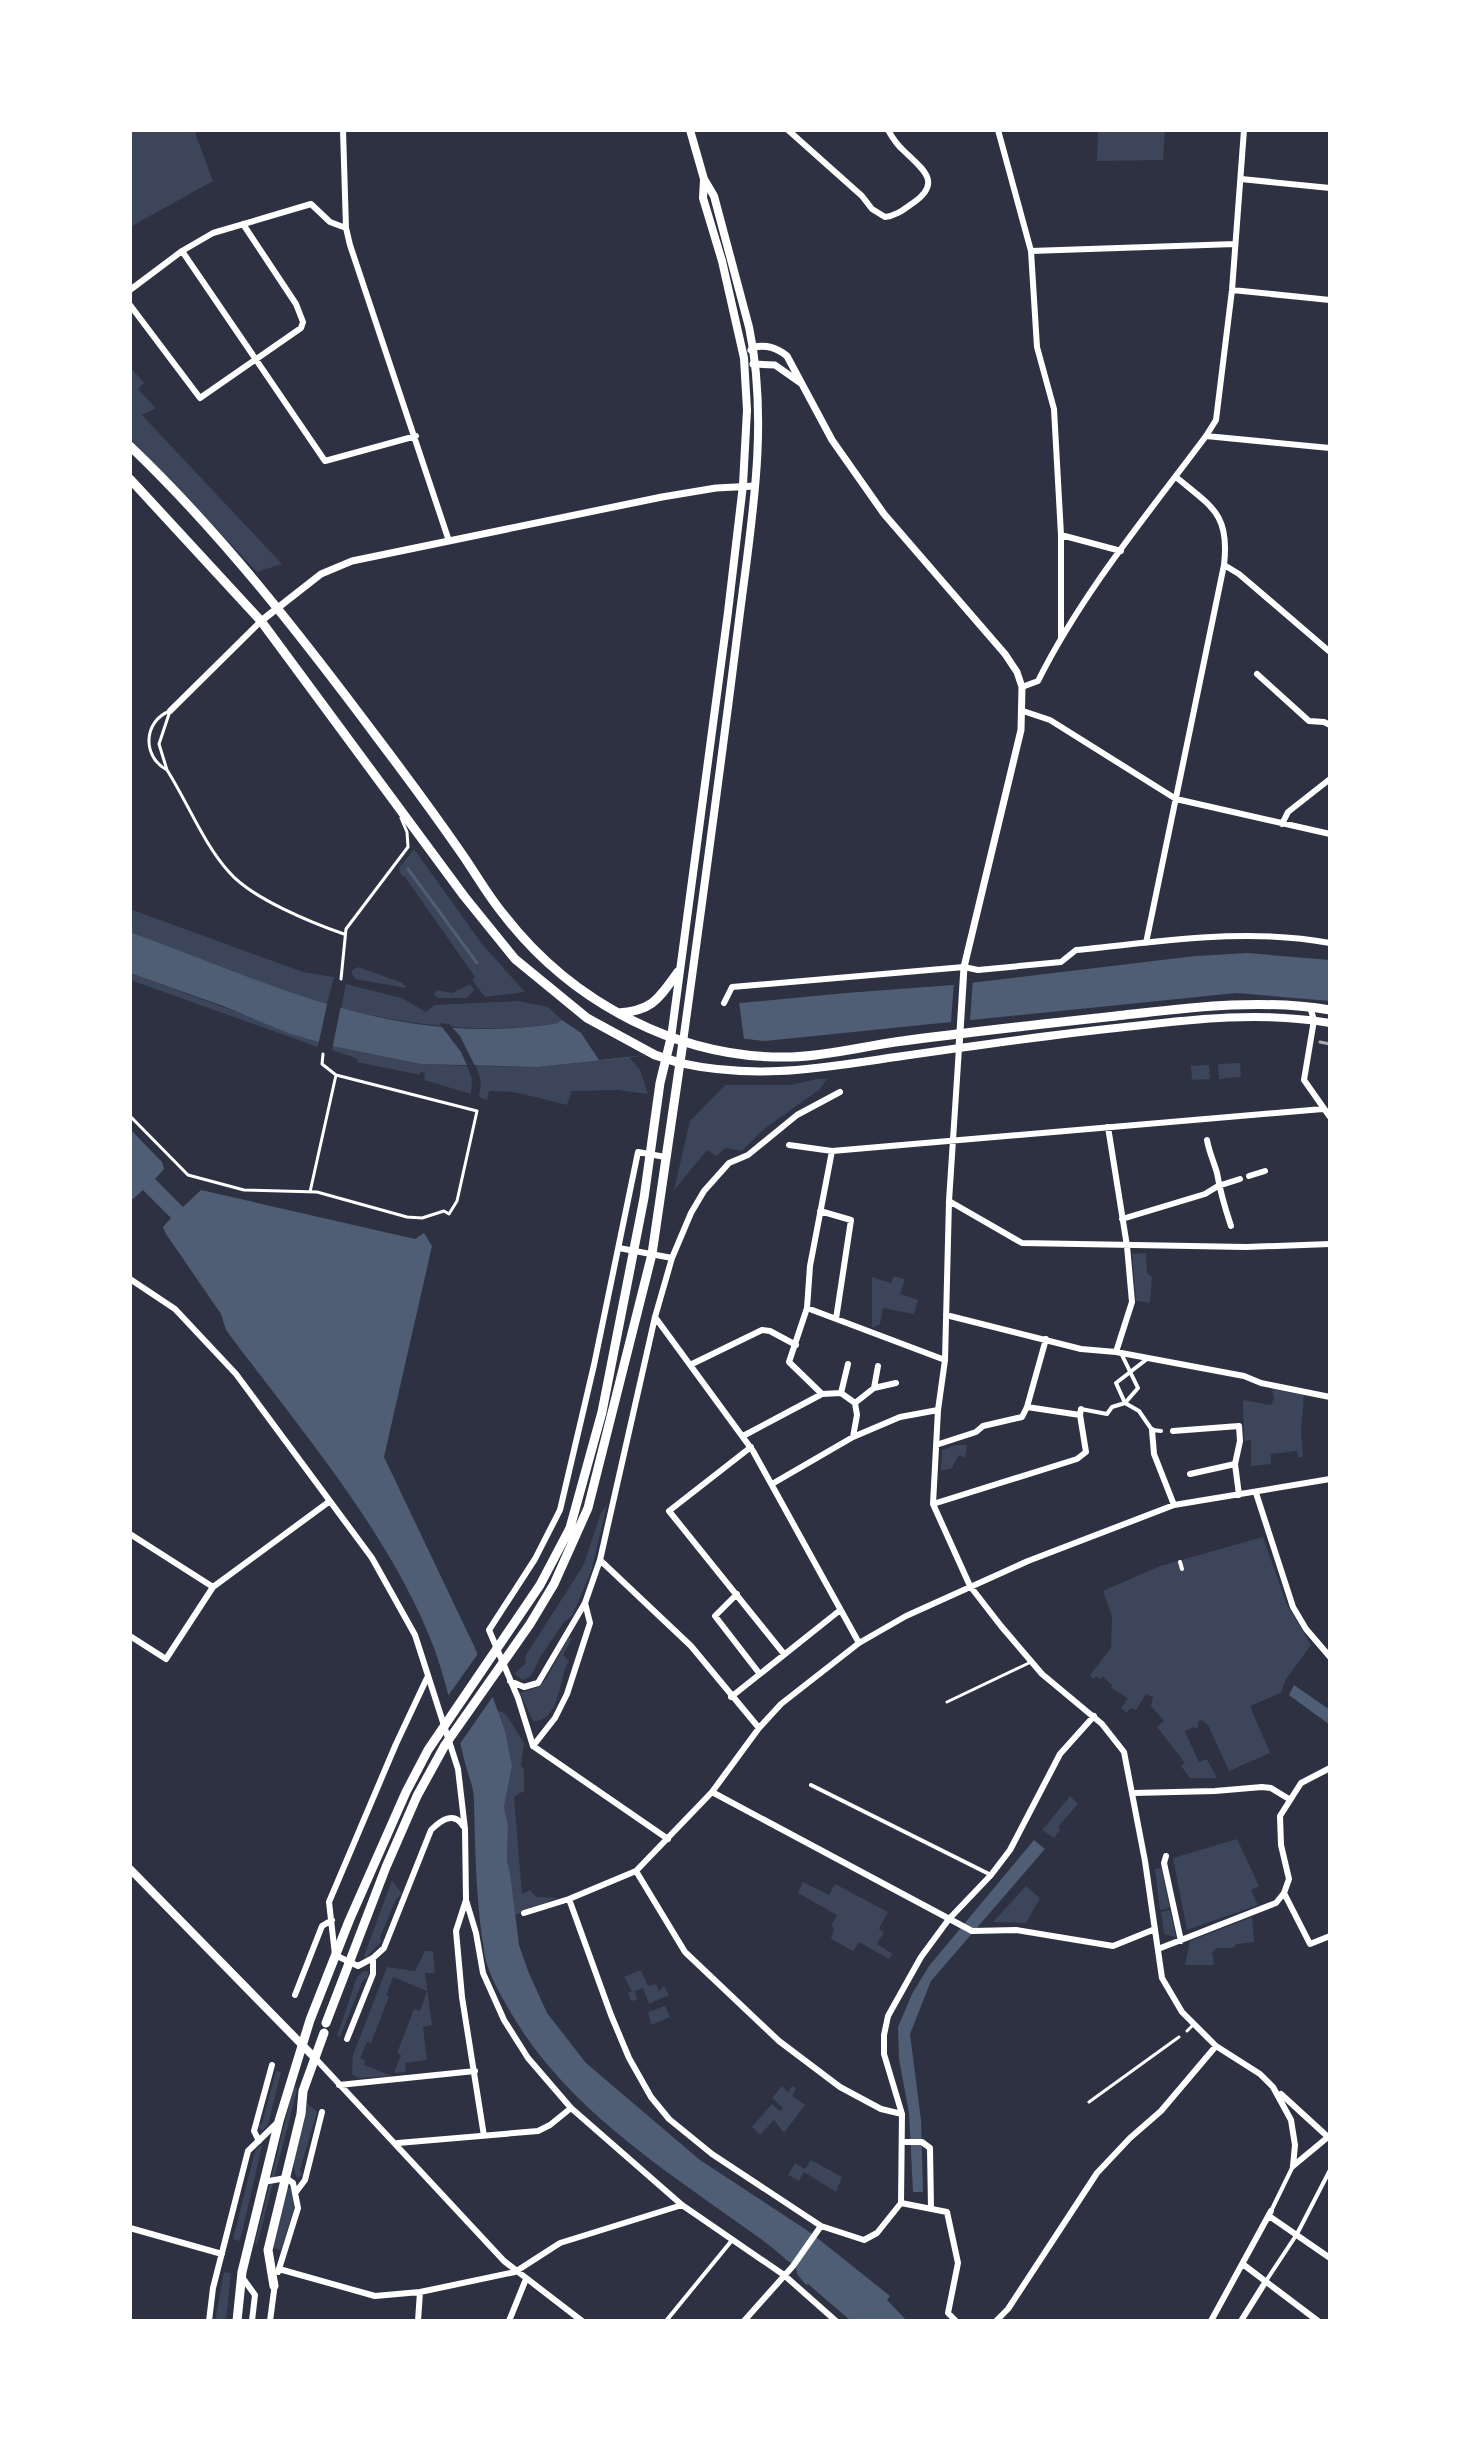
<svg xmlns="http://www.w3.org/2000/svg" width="1460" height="2451" font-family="'PT Sans',sans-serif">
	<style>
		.green { fill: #3c4559 }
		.water { fill: #4f5d75 }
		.pier { fill: #2d3142 }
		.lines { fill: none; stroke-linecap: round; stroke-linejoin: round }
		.stream { stroke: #4f5d75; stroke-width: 3 }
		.service { stroke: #fff; stroke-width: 3 }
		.pedestrian { stroke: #fff; stroke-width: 4 }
		.minor { stroke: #fff; stroke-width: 6 }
		.tertiary { stroke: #fff; stroke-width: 7 }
		.secondary { stroke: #fff; stroke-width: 8 }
		.primary { stroke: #fff; stroke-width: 9 }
		.rail { stroke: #abadb3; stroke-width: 3 }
	</style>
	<rect width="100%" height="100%" fill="#2d3142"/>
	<!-- green -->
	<path class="green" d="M130,130H194L213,181L130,227Z
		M1098,130H1165L1163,160L1097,161Z
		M130,367L144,383L138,389L156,408L142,415L282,564L257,572L130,438Z
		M414,849L482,944L525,992L485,997L472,980L475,977L405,877L401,875L399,868Z
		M130,909L303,972L334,977L327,1004L263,984L130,932Z
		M358,967L403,983L406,988L355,979L351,971Z
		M130,973L319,1042L318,1047L130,980Z
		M346,984L402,998L426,1012L434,1005L518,1001L548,1007L562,1020L559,1023C484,1035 414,1025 341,1009Z
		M470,984L474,990L467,998H438L434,994L437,990L452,993Z
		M332,1046L419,1064L467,1066L472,1079L471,1094L424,1080L425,1073L420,1072V1075L357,1062L358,1059L332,1050Z
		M629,1057L640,1070L648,1094L617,1090L572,1091L567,1105L514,1092L489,1091L487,1100L479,1097L481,1082L476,1066L537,1067Z
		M1240,1063L1241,1077L1219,1079L1218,1064Z
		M1209,1065L1210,1079L1192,1080L1191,1066Z
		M817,1079H827L820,1089L764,1129L742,1151L726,1148L716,1156L707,1150L674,1190L690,1121L725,1085H790Z
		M1146,1253L1147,1273L1152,1277L1150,1303L1136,1301L1132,1254Z
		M894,1276L905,1279L900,1294L918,1300L914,1314L883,1308L880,1324L872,1328V1277L891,1283Z
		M1272,1389L1304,1395L1301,1431L1303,1457H1298L1297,1451L1271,1454V1464L1251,1466V1440L1244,1441L1243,1400L1271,1405L1274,1398Z
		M955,1445H967L965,1458L959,1455L952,1468L941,1471L942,1450Z
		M607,1505L591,1572L572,1616L564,1622L541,1656L531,1676L523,1680L514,1674L525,1664L526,1655L583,1566L601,1513Z
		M1263,1537L1287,1605L1311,1645L1286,1679L1281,1693L1250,1706L1270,1753L1229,1771L1208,1725L1202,1720L1198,1722V1729L1194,1727L1185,1731L1186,1734L1199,1762L1207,1759L1217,1778H1190L1181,1766L1185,1763L1157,1727L1164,1721L1151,1706L1153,1697L1146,1694L1136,1710L1130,1708L1127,1713L1121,1708L1128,1698L1111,1688L1112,1685L1103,1677L1100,1679L1096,1676L1093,1679L1090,1675L1111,1648L1112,1617L1103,1591L1160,1566Z
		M569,1637L572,1638L563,1655L569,1661C558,1678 561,1722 533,1721L520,1693L538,1687L546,1679Z
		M497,1710L506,1714L524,1743L521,1765L524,1770V1791L514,1797L522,1894L530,1890L536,1897L558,1898L515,1915L510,1872L507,1861L508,1826L504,1807L512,1766Z
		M1070,1796L1078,1804L1058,1827L1060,1830L1054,1838L1042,1830Z
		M1237,1839L1259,1886L1251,1890L1258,1905L1187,1930L1173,1858Z
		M1161,1868L1170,1908L1160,1910L1155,1869Z
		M392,1880L402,1894L396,1899L380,1937L381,1942L366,1958L364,1956Z
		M803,1882L829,1895L835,1884L888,1912L879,1929L884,1932L877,1944L893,1954L889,1959L859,1942L853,1951L831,1939L834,1928L831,1926L837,1915L798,1893Z
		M1026,1886L1040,1898L1026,1923L993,1922Z
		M1170,1910L1176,1937L1164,1934L1161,1912Z
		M1252,1917L1254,1942L1237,1944L1232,1948H1217L1212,1953L1214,1965H1185L1190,1941Z
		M425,1951H433L435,1973H425L432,2025L423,2027L427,2060L405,2063L406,2072L394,2073L401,2055L397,2053L414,2009L420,2011L427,1991L393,1977L386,1995L389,1997L371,2043L367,2042L360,2058L365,2060L364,2065L392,2076L358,2078L352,2074L353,2055L387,1967L415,1971Z
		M641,1970L648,1986L656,1984L659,1991L664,1986L669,1995L649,2004L643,1988L635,1991L637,2000L631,2001L628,1993L632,1991L624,1977Z
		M364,1971L369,1972L367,1978L363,1980L340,2037L337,2036L357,1977Z
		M665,2006L670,2017L651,2025L648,2012Z
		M276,2071L281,2072L268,2125L262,2131L257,2126L262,2123Z
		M294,2085L297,2088L296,2094L257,2245L255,2244Z
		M782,2086L788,2092L792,2086L796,2088L792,2096L805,2105L784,2133L774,2120L760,2135L752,2127L772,2104L780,2111L783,2108L772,2098Z
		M307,2103L317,2112L300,2170L303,2175L297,2178C287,2161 302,2121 307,2103Z
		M260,2146H262L240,2241L233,2239L255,2151Z
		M811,2160L842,2177L836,2192L804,2172L799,2181L788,2175L795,2163L805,2169Z
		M287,2188H291L295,2201L293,2211L281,2250L272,2248Z
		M224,2272L231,2273L226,2321H215Z"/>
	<!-- water -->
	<path class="water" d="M130,932C274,985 400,1049 558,1023L562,1020L846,993L953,985L1195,956L1248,953L1330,960V1001L1236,993L765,1041L746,1039L633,1057L537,1067L420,1064L332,1046L288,1033L223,1006L130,973Z
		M130,1129L162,1162L164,1169L155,1179L183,1207L201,1190L415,1239L424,1233L432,1246L384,1457L475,1648L505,1731L512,1766L504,1807L508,1826L507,1861L510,1872L519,1945L528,1971L547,2013L586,2063L700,2160L811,2233L890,2296L887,2300L907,2321H851L808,2284L806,2285L797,2274L796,2267C783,2258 772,2246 758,2237C667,2171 563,2108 507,2006C498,1990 489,1975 485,1957C476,1906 475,1851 474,1800C474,1787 467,1772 464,1759C455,1722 447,1684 434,1648C391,1534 299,1428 226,1330L221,1314L166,1234L163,1227L171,1218L143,1190L133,1199L130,1198Z
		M1294,1685L1330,1710V1725L1289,1695Z
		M1034,1840L1045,1849L931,1981L910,2034L921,2120L923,2192H913L909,2113L899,2059L898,2027L912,1994L929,1966Z"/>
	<!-- pier -->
	<path class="pier" d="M973,977L970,1022L951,1023L954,981Z
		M328,1000L341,1005L332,1050L318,1046Z
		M739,1002L744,1039L765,1043L599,1060L581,1033L562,1020Z
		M439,1023L449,1024L460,1036L477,1070H469L461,1052Z
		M480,1651L496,1692L457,1748L445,1700Z"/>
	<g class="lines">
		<!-- stream -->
		<path class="stream" d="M408,869L477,963"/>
		<!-- service -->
		<path class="service" d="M170,711L159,744L167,770C188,803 203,843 229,872C251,898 312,923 344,934
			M167,770C142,757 143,721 170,711
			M341,979L346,929L408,847L407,832L401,818
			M130,1116L188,1175L244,1190L317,1192L407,1217L422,1218L444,1211L449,1214L457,1201L477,1111L336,1075L322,1064L323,1054
			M310,1192L336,1075
			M947,1702L1031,1662
			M1187,2031L1194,2024
			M1089,2102L1179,2037"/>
		<!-- pedestrian -->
		<path class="pedestrian" d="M1121,1353L1138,1388L1125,1403L1116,1383L1147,1359
			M1081,1409L1107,1414L1112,1407L1125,1403L1139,1411L1152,1430L1161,1431
			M1180,1562L1182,1569
			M811,1785L991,1875
			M1271,2211L1293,2166
			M1266,2281L1297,2234L1330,2170
			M666,2321L733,2239"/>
		<!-- minor -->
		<path class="minor" d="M343,130L346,228L350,245L449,541
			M788,130L862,196L872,209L885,217C896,216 904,209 913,203C944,182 921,168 903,150C896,144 892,137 888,130
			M998,130L1031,251L1037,347L1054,409L1061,535V638
			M1241,179L1330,188
			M182,251L325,461L416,436
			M1031,251L1235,244
			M130,290L182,251L213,233L311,204L330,222L346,228
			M1232,290L1330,300
			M130,305L200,398L301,328L303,322L296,304L243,224
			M1206,436L1330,448
			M1061,535L1121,551
			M1224,565L1239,574L1330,652
			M1257,674L1309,721L1324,722L1330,725
			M1022,687L1038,681C1082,593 1147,515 1206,436L1216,420L1232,290L1244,130
			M170,711L261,621
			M1023,711L1050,720L1176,799L1330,834
			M1282,824L1288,812L1330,779
			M1146,943L1224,565C1230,514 1212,507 1176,477
			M724,1003L732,987L964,967L978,970L1061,962L1076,950C1160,942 1246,927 1330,943
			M1310,1007L1314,1020L1304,1080L1330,1117
			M959,1048L949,1201L945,1360L938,1410L933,1504L970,1586L1001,1626L1042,1674L1102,1724L1124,1752L1145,1861L1162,1978L1182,2012L1216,2046L1260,2074L1273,2087L1291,2120L1295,2145L1293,2166
			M1108,1127L1127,1246L1132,1302L1116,1352
			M1207,1140C1209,1152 1214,1162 1217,1173C1220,1191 1225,1208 1231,1226
			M789,1145L832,1151L1323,1109
			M1249,1176L1265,1171
			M949,1201L1022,1243L1246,1247L1330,1244
			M820,1211L851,1220L836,1319
			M1122,1219L1205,1194L1218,1186L1240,1179
			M619,1248L672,1258
			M130,1279L175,1309L236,1374L372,1558L415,1635L458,1769L465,1829L466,1900L476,1933L483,1973L504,2020L528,2058L571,2108L682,2205L784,2275L836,2321
			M807,1308L945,1360
			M946,1315L1081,1349L1116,1352L1244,1376L1261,1383L1330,1397
			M655,1317L753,1451L859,1643
			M692,1364L762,1330L770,1331L796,1345
			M874,1388L896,1383
			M841,1393L848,1364
			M822,1394L789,1362L807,1308L810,1266L832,1151
			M855,1403L874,1388L878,1366
			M1027,1407L1080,1415L1081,1409
			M1152,1430L1154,1454L1174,1505
			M1173,1431L1239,1426L1240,1441L1235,1464L1239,1495
			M743,1436L822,1394L841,1393L855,1403L857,1415L853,1437
			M936,1445L976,1432L983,1426L1022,1417L1027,1407L1046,1339
			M751,1447L669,1511L784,1654
			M1190,1474L1235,1464
			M772,1484L853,1437L900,1417L938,1410
			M1256,1493L1293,1607L1306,1629L1330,1657
			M933,1504L1077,1459L1086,1452L1080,1415
			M130,1534L213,1587
			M600,1560L691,1646L759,1728
			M737,1594L715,1616L759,1673
			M130,1636L166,1659L213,1587L330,1501
			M427,1678L396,1744L329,1902L335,1955L358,1966L373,1958L384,1948L431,1830C441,1820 454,1811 463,1826
			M510,1681L524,1687L538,1683L585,1603L600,1560L655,1317L672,1258L691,1213L704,1191L729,1163L748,1155L797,1115L840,1092
			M731,1697L839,1611
			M533,1746L518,1698L489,1630L535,1559L560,1510L594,1365L638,1152L665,1157
			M533,1746L668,1839
			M533,1746L555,1718L567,1694L590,1623L585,1603
			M712,1792L972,1931L1016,1930L1113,1946L1155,1929
			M1134,1793L1215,1791L1262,1787L1271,1788L1289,1799
			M1166,1856L1164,1863L1181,1941
			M636,1871L685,1952L779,2041L840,2087L881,2109L902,2114
			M1284,1893L1310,1944L1330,1936
			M569,1899L611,2015L629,2058L651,2097L669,2119L712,2154L821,2226L864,2240L877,2233L901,2203
			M466,1900L456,1931L462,1997L484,2136
			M524,1913L569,1899L636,1871L712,1792L759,1728L781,1704L859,1643L906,1616L1028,1561L1174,1505L1330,1479
			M1158,1949L1276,1903L1284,1893L1289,1879L1281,1845L1280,1816L1301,1783L1330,1768
			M295,1995L322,1926L332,1920
			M347,2039L373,1974V1958
			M315,2058L504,2261L582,2321
			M339,2085L475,2071
			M1281,2094L1328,2137L1293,2166
			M259,2141L254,2131L272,2065
			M902,2142H922L930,2148L931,2208
			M398,2143L538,2131L550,2125L571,2108
			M263,2182L286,2178L293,2183L298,2208L278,2272
			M296,2192L305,2180L322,2112
			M901,2203L902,2114L884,2054V2035L888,2016L921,1957L949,1919L991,1875L1010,1850L1060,1754L1094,1716
			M901,2203L947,2212L958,2263L948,2313L956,2321
			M1269,2216L1330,2258
			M130,2228L222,2254
			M1244,2265L1318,2321
			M279,2269L375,2296L420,2292L515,2272L560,2243L682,2205
			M242,2277L255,2295L252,2321
			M209,2321L213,2288L248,2151L276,2124
			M270,2321L275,2283
			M418,2321L420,2292
			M509,2321L526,2279
			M744,2321L793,2266L821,2226
			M996,2321L1008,2309L1097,2173L1130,2138L1161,2111L1216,2046
			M1211,2321L1271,2211
			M1241,2321L1266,2281"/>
		<!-- tertiary -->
		<path class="tertiary" d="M751,350L753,347C767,345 776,347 787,356L832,440L884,514L1005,654L1017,672L1022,687L1021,730L964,967L959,1048
			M753,364L775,365L802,384
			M261,621L321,574L352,561L662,497L716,488L755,486"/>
		<!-- secondary -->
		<path class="secondary" d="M671,1038L728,612L743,485L747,410L744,358L722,261L703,198L704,180
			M683,1042C702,904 721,766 738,628C750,530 770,426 749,327L714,196L704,179L690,130
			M680,1063C758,1080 819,1068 896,1057C972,1046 1048,1035 1125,1027C1194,1019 1261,1011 1330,1023
			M130,1869L314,2057"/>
		<!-- primary -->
		<path class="primary" d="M130,446C223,535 302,637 379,740C407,777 435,815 462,854C476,874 488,896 504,915C572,1003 680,1060 792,1057C826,1056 861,1047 895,1042C968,1032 1042,1024 1116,1016C1187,1008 1259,998 1330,1010
			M130,479L261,621L464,896L515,959L587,1018L655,1055L680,1063
			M618,1013C653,1011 659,998 678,972
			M326,2023L386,1867L417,1796L445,1745L530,1624L554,1584L588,1508L652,1254L683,1042
			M274,2286L268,2250L301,2114L303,2091L324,2033
			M237,2321L242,2272L279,2121L310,2020L349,1921L406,1792L428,1750L540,1585L570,1528L602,1412L644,1198L660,1083L671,1038"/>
		<!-- rail -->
		<path class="rail" d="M1320,1042L1330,1044"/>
	</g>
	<!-- border -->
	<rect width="1460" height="2451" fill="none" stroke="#ffffff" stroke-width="264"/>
</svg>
